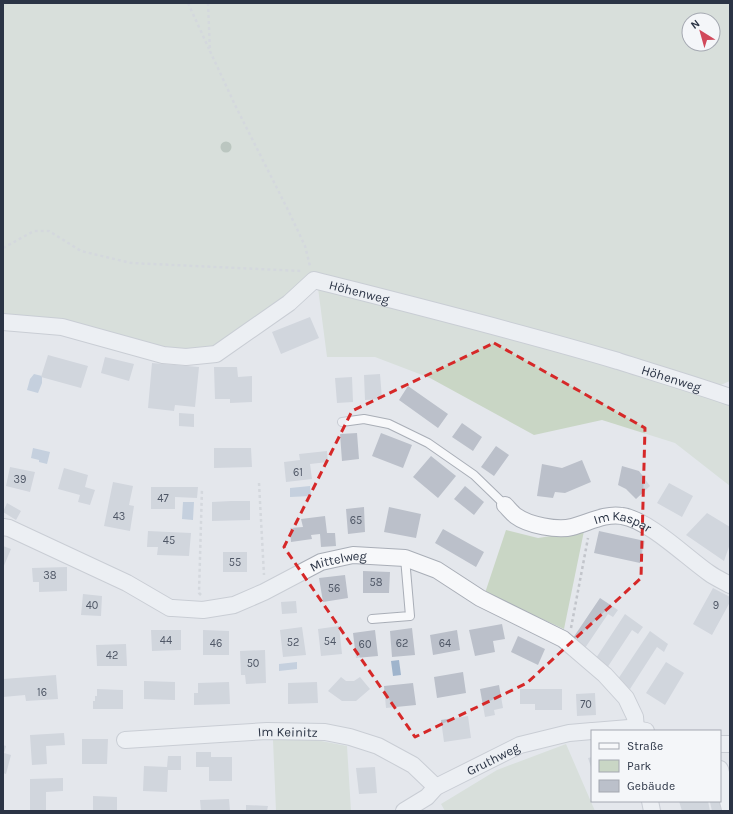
<svg xmlns="http://www.w3.org/2000/svg" width="733" height="814" font-family="Karla,sans-serif">
	<style>
		.green { fill: #c9d6c5; fill-rule: evenodd }
		.water { fill: #9fb4cc }
		.building { fill: #bbc0ca }
		.lines { fill: none; stroke-linecap: round; stroke-linejoin: round }
		.service-casing { stroke: #a9aeb7; stroke-width: 10 }
		.minor-casing { stroke: #a9aeb7; stroke-width: 18 }
		.path { stroke: #c2c5cb; stroke-width: 2.5; stroke-dasharray: 3 3; stroke-linecap: butt }
		.service { stroke: #f7f8fa; stroke-width: 8 }
		.minor { stroke: #f7f8fa; stroke-width: 16 }
		.tree { fill: #899d89 }
		.marked { fill: none; stroke: #d62828; stroke-width: 3; stroke-dasharray: 8 5; stroke-linejoin: round }
		.labels { text-anchor: middle; stroke-width: 4; stroke-linejoin: round; paint-order: stroke }
		.number-label { font-size: 11px; fill: #4f5766 }
		.street-label { font-size: 13px; fill: #2b3445; stroke: #f4f6f9 }
	</style>
	<rect width="100%" height="100%" fill="#e4e7ec"/>
	<!-- green -->
	<path class="green" d="M3,3H730V381L716,387L319,276L216,354L186,357L3,322ZM689,20H713V44H689Z
		M318,288L481,328L730,402V486L675,443L602,420L534,435L430,378L375,357H327Z
		M506,530L538,538L584,531L564,629L485,593Z
		M273,740H316L347,746L351,811H276Z
		M566,744L595,811H445L441,804L497,770Z"/>
	<!-- water -->
	<path class="water" d="M34,374L42,376V383L38,393L27,390L30,379Z
		M33,448L50,452L47,464L39,462V460L31,458Z
		M310,486L311,496L290,497V488Z
		M183,502H194L193,520L182,519Z
		M399,660L401,675L393,676L391,661Z
		M297,662V669L279,671V664Z"/>
	<!-- building -->
	<path class="building" d="M310,317L319,338L281,354L272,332Z
		M48,355L88,366L81,388L41,377Z
		M105,357L134,364L129,381L101,373Z
		M152,363L199,367L195,407L175,405L174,411L148,408Z
		M214,367H237L238,377L252,376V402L230,403V399H215Z
		M380,374L382,399L365,400L364,375Z
		M352,377L353,402L337,403L335,378Z
		M408,386L448,414L438,428L399,400Z
		M179,413L194,414V427L179,426Z
		M462,423L482,437L473,451L452,437Z
		M357,433L359,459L342,461L340,434Z
		M381,433L412,445L403,468L372,456Z
		M496,446L509,455L494,476L481,467Z
		M214,448H251L252,467L214,468Z
		M327,451L328,462L310,464L312,479L286,482L284,462L300,460L299,454Z
		M431,456L456,476L438,498L413,477Z
		M582,460L591,482L565,493L555,492L553,498L537,496L542,464L562,468Z
		M622,466L639,471L650,486L636,499L626,489L618,485Z
		M10,467L35,472L30,492L6,486Z
		M64,468L88,475L85,487L95,490L90,505L78,502L80,495L58,489Z
		M113,482L133,486L129,505L134,506L130,531L104,526Z
		M669,483L693,496L682,517L657,503Z
		M465,486L484,502L474,515L454,499Z
		M151,487H198L197,498L175,497V509H151Z
		M231,501H250V520L212,521V502Z
		M7,503L21,511L16,520L3,512Z
		M364,507L365,532L348,534L346,509Z
		M389,507L421,514L416,538L384,532Z
		M707,513L730,527V544L724,561L686,535Z
		M325,516L327,533H335L336,546L321,547L320,534L311,535L312,539L291,542L290,528L303,527L301,519Z
		M443,529L484,552L476,567L435,543Z
		M148,531L191,533L189,556L157,555L158,547H147Z
		M599,531L645,541L640,563L594,553Z
		M3,546L11,549L3,568Z
		M223,552H247V572H223Z
		M67,567V591L39,592V582H33L32,568Z
		M363,571L390,572L389,593H363Z
		M345,575L348,598L323,602L319,578Z
		M713,588L730,597V602L712,635L693,624Z
		M83,594L102,596L101,616L81,615Z
		M600,598L618,610L613,617L608,614L585,648L573,638Z
		M296,601L297,613L282,614L281,602Z
		M625,614L643,627L638,634L632,630L607,668L596,658Z
		M502,624L505,639L493,641L495,652L475,656L469,630Z
		M339,626L342,654L321,656L318,629Z
		M302,627L306,655L283,657L280,630Z
		M412,628L415,655L392,657L390,631Z
		M151,630H181V650L152,651Z
		M203,630L229,631V655H203Z
		M375,630L378,656L356,658L353,633Z
		M457,630L460,650L433,655L430,635Z
		M650,631L668,644L664,652L657,647L630,689L618,679Z
		M518,636L545,649L538,665L511,652Z
		M126,644L127,666H97L96,645Z
		M265,650L266,683L246,684L245,675H241L240,651Z
		M666,662L684,673L665,705L646,693Z
		M463,672L466,693L437,698L434,677Z
		M56,675L58,699L26,701L25,695L3,697V679Z
		M341,677L346,681H354L360,677L370,689L356,701H342L328,691Z
		M144,681L175,682V700L144,699Z
		M229,682L230,704L194,705V693H198V683Z
		M317,682L318,703L288,704V683Z
		M413,683L416,705L386,708L384,686Z
		M499,685L503,708L494,710L495,715L485,717L480,689Z
		M97,689L123,690V709H93V701H95V696H97Z
		M520,689H562V710H535V704H520Z
		M595,693L596,715L577,716L576,694Z
		M468,716L471,738L444,742L441,720Z
		M64,733L65,745L46,746L47,764L32,765L30,735Z
		M82,739H108L107,764H82Z
		M3,745L6,746L4,753L11,755L6,774L3,773Z
		M196,752H211V757H232V781H209V767H196Z
		M168,756H181V770H168L167,792L143,791L144,766L167,767Z
		M592,757V770L588,758Z
		M375,767L377,793L359,794L356,768Z
		M63,778V791L46,792V811H30V779Z
		M93,796L117,797V811H93Z
		M229,799L230,811H201L200,800Z
		M679,801H708L710,811H682Z
		M715,801H721L724,811H712L710,802Z
		M246,805L268,806L267,811H246Z"/>
	<g class="lines">
		<defs>
			<path id="service" d="M342,422L364,419L389,424L428,443L474,475L505,505
				M372,619L410,616L405,558"/>
			<g id="minor">
				<path id="s1" d="M3,322L62,327L163,355L186,357L216,354L289,303L314,280C416,306 517,331 618,361C655,373 693,384 730,397"/>
				<path id="s2" d="M505,505C509,509 512,513 516,516C528,525 558,531 572,527C588,523 605,513 622,516C649,520 686,557 709,573C716,578 723,581 730,585"/>
				<path id="s3" d="M3,527L9,528L127,583L170,608H173L203,610L234,605L264,592L321,562L353,555L405,558L437,570L480,598L563,639L605,675L626,698L635,717L636,729"/>
				<path d="M593,731L629,728L646,731"/>
				<path id="s4" d="M125,740L267,731L325,732L350,737L378,746L413,765L436,787"/>
				<path d="M720,744H730"/>
				<path d="M720,769L730,809"/>
				<path d="M650,801L652,811"/>
				<path id="s5" d="M404,811L427,797L436,787L520,745L569,733L592,731"/>
			</g>
		</defs>
		<!-- service casing -->
		<use href="#service" class="service-casing"/>
		<!-- minor casing -->
		<use href="#minor" class="minor-casing"/>
		<!-- path -->
		<path class="path" d="M188,3L209,49
			M208,3L210,51L235,105L289,212L305,246L310,266
			M3,248L34,231H49L81,251L131,263L301,271
			M259,483L264,575
			M201,595L199,593L202,488
			M571,628L588,538"/>
		<!-- service -->
		<use href="#service" class="service"/>
		<!-- minor -->
		<use href="#minor" class="minor"/>
	</g>
	<!-- trees -->
	<circle class="tree" cx="226" cy="147" r="5.5"/>
	<!-- marked area -->
	<path d="M0 0H733V814H0ZM494,343L645,428L641,578L527,683L415,737L284,547L352,411Z" fill="#e4e7ec" fill-opacity=".55" fill-rule="evenodd"/>
	<path class="marked" d="M494,343L645,428L641,578L527,683L415,737L284,547L352,411Z"/>
	<g class="labels">
		<!-- number labels -->
		<g class="number-label">
			<text x="298" y="476">61</text>
			<text x="20" y="483">39</text>
			<text x="163" y="502">47</text>
			<text x="119" y="520">43</text>
			<text x="356" y="524">65</text>
			<text x="169" y="544">45</text>
			<text x="235" y="566">55</text>
			<text x="50" y="579">38</text>
			<text x="376" y="586">58</text>
			<text x="334" y="592">56</text>
			<text x="92" y="609">40</text>
			<text x="716" y="609">9</text>
			<text x="166" y="644">44</text>
			<text x="330" y="645">54</text>
			<text x="293" y="646">52</text>
			<text x="216" y="647">46</text>
			<text x="402" y="647">62</text>
			<text x="445" y="647">64</text>
			<text x="365" y="648">60</text>
			<text x="112" y="659">42</text>
			<text x="253" y="667">50</text>
			<text x="42" y="696">16</text>
			<text x="586" y="708">70</text>
		</g>
		<!-- street labels -->
		<g class="street-label">
			<text dy="5" stroke="none"><textPath href="#s1" startOffset="387">Höhenweg</textPath></text>
			<text dy="5" stroke="none"><textPath href="#s1" startOffset="711">Höhenweg</textPath></text>
			<text dy="5" stroke="none"><textPath href="#s2" startOffset="127">Im Kaspar</textPath></text>
			<text dy="5" stroke="none"><textPath href="#s3" startOffset="365">Mittelweg</textPath></text>
			<text dy="5" stroke="none"><textPath href="#s4" startOffset="163">Im Keinitz</textPath></text>
			<text dy="5" stroke="none"><textPath href="#s5" startOffset="104">Gruthweg</textPath></text>
		</g>
	</g>
	<!-- border -->
	<rect width="733" height="814" fill="none" stroke="#2b3445" stroke-width="8"/>
	<!-- legend -->
	<rect x="591" y="730" width="130" height="72" fill="#f4f6f9" stroke="#a4a8b1"/>
	<rect x="599" y="743" width="20" height="6" fill="#f7f8fa" stroke="#a4a8b1"/>
	<text x="627" y="750" font-size="12" fill="#2b3445">Straße</text>
	<rect x="599" y="760" width="20" height="12" fill="#c9d6c5" stroke="#a4a8b1"/>
	<text x="627" y="770" font-size="12" fill="#2b3445">Park</text>
	<rect x="599" y="780" width="20" height="12" fill="#bbc0ca" stroke="#a4a8b1"/>
	<text x="627" y="790" font-size="12" fill="#2b3445">Gebäude</text>
	<!-- north arrow -->
	<g transform="translate(701 32) rotate(323)"><circle r="19" fill="#f4f6f9" stroke="#a4a8b1"/>
	<path d="M0-3L7 15L0 10L-7 15Z" fill="#d1495b"/>
	<text y="-6" font-size="11" font-weight="bold" text-anchor="middle" fill="#2b3445">N</text>
	</g>
</svg>
